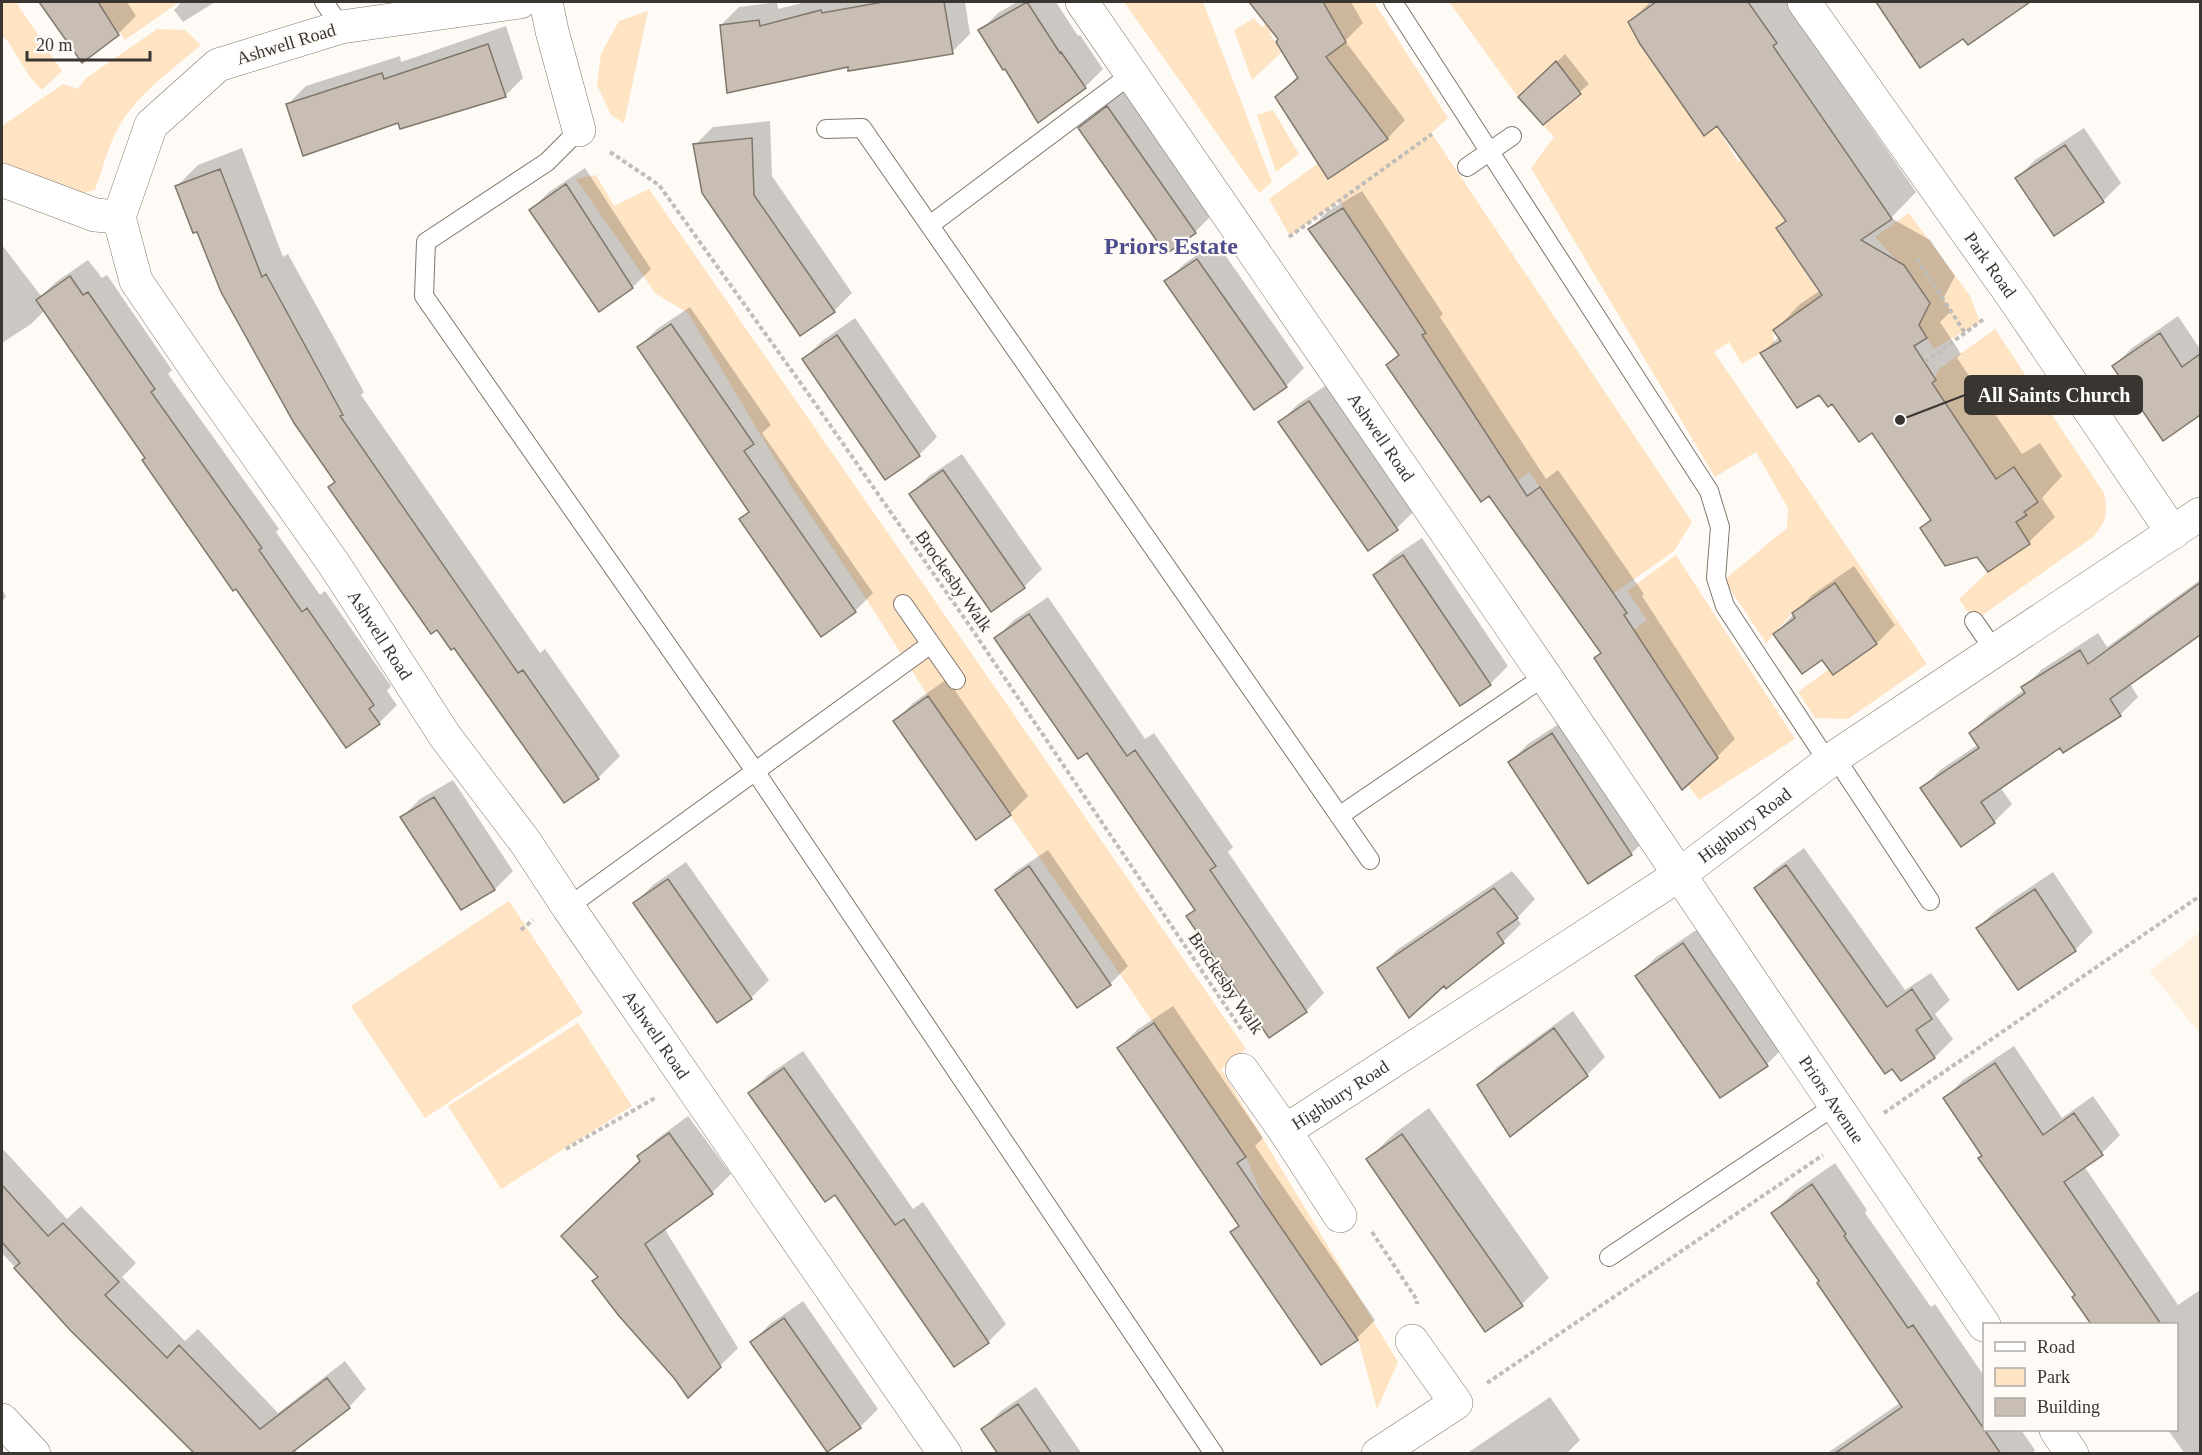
<svg xmlns="http://www.w3.org/2000/svg" width="2202" height="1455" font-family="'Times New Roman',serif">
	<style>
		.built { fill: #ffefdd }
		.green { fill: #ffe4c4 }
		.shadow { fill: #0003 }
		.building { fill: #c8beb3; stroke: #80776c; stroke-width: 1.5 }
		.lines { fill: none; stroke-linecap: round; stroke-linejoin: round }
		.lane-casing { stroke: #80776d; stroke-width: 20 }
		.street-casing { stroke: #80776d; stroke-width: 34 }
		.path { stroke: #c1bdb9; stroke-width: 4; stroke-dasharray: 4.5 3; stroke-linecap: butt }
		.lane { stroke: #fff; stroke-width: 18 }
		.street { stroke: #fff; stroke-width: 33 }
		.labels { text-anchor: middle; stroke-width: 4.5; stroke-linejoin: round; paint-order: stroke }
		.street-label { font-size: 18px; fill: #393531; stroke: #fefaf5 }
		.district-label { font-size: 24px; font-weight: bold; fill: #4e4e8c; stroke: #fefaf5 }
		.leader { fill: none; stroke: #393531; stroke-width: 2 }
		.callout-dot { fill: #393531; stroke: #fefaf5; stroke-width: 2 }
		.callout { fill: #393531; stroke: #393531; stroke-width: 2 }
		.callout-label { font-size: 20px; text-anchor: middle; font-weight: bold; fill: #fff }
	</style>
	<rect width="100%" height="100%" fill="#fefaf5"/>
	<!-- built -->
	<path class="built" d="M2200,932V1034L2150,971Z"/>
	<!-- green -->
	<path class="green" d="M2,2H16L62,71L42,90L30,77L7,40L2,37Z
		M97,2H176L178,3L125,40Z
		M1124,2H1203L1272,182L1259,193Z
		M1323,2H1374L1448,118L1427,137L1432,134L1692,522L1674,551L1613,594L1529,472L1515,482L1422,338L1426,332L1339,201L1290,236L1269,199L1317,164L1328,179L1388,139L1327,57L1346,41Z
		M1449,2H1647L1650,6L1628,22L1641,45L1684,108L1744,111L1718,128L1738,162L1765,145L1781,215L1785,221L1776,228L1821,296L1773,330L1774,345L1742,364L1729,342L1714,352L1927,664L1848,719L1815,718L1798,692L1829,669L1833,675L1878,644L1835,583L1792,613L1766,643L1724,580L1787,528L1788,508L1756,452L1715,477L1531,168L1554,137L1543,125L1581,93L1556,61L1518,97Z
		M648,11L624,123L611,115L597,85L601,54L619,21Z
		M1282,12L1285,20L1270,34L1282,52L1252,80L1234,30L1254,18L1262,27Z
		M157,29L185,30L201,45C171,71 134,96 116,132C107,150 102,171 95,190L76,195L5,168L2,162V126L63,84L78,89L85,79Z
		M1273,110L1299,154L1276,172L1257,115Z
		M596,175L614,206L649,189L1246,1049L1221,1069L1398,1362L1377,1409L1358,1339L1267,1207L1246,1157L928,696L865,597L793,489L688,313L656,294L576,179Z
		M1909,213L1970,296L1980,322L1934,349L1913,318L1928,307L1930,302L1904,265L1896,260L1875,237Z
		M1995,329L2104,493C2108,513 2107,521 2093,537L1974,621L1959,599L1988,572L2030,544L2016,522L2024,511L2038,502L2014,467L1996,479L1932,383L1939,369Z
		M1676,555L1795,739L1699,800L1688,785L1718,758L1634,630L1647,620L1627,591Z
		M509,901L583,1013L425,1118L351,1006Z
		M578,1023L632,1106L501,1189L448,1106Z"/>
	<!-- shadow -->
	<path class="shadow" d="M42,2H127L136,16L118,34L82,61Z
		M178,2H215L183,22L174,10L180,4Z
		M777,2L778,9L806,2H965L970,34L952,52L849,65L721,25L739,7Z
		M1017,2H1056L1078,36L1080,35L1103,69L1085,87L1006,67L980,31L998,13Z
		M1251,2H1351L1363,23L1345,41L1405,120L1388,138L1328,177L1276,98L1298,76L1280,39Z
		M1648,2H1791L1798,21L1916,192L1891,218L1930,240L1955,276L1943,299L1951,311L1940,322L1961,354L1957,358L2022,454L2040,443L2062,476L2042,498L2055,517L2029,542L1988,570L1978,555L1921,528L1932,518L1872,431L1762,353L1780,336L1775,330L1800,304L1821,290L1778,228L1787,219L1717,124L1630,22L1649,3Z
		M1877,2H2025L1964,37L1920,66Z
		M506,26L523,78L505,96L399,121L288,104L306,86L400,56L401,62Z
		M1565,54L1589,84L1543,123L1520,97Z
		M1126,90L1213,214L1195,232L1080,129L1098,111Z
		M770,121L772,176L852,293L834,311L695,145L713,127Z
		M2084,128L2121,183L2103,201L2017,178L2035,160Z
		M242,148L283,257L288,254L364,392L361,395L540,653L545,649L620,756L598,778L565,801L336,481L198,230L177,186L198,165Z
		M585,168L651,269L633,287L531,210L549,192Z
		M1362,191L1443,314L1440,317L1546,479L1558,470L1644,594L1642,596L1735,739L1717,757L1602,652L1489,494L1388,365L1399,354L1310,229L1328,211Z
		M1216,242L1304,368L1286,386L1166,282L1184,264Z
		M2,245L41,296L56,282L88,260L102,278L107,275L172,370L168,374L279,529L276,532L320,595L325,591L391,686L387,691L397,705L379,723L146,457L45,310L31,324L2,343Z
		M690,307L771,425L762,433L873,593L855,611L741,519L750,510L639,347L657,329Z
		M2178,316L2200,349V413L2163,439L2114,366L2132,348Z
		M855,318L937,437L919,455L804,359L822,341Z
		M1328,384L1415,510L1397,528L1368,549L1280,423L1298,404Z
		M962,454L1042,569L1024,587L911,494L929,476Z
		M1422,538L1508,666L1490,684L1375,575L1393,557Z
		M1854,566L1895,625L1877,643L1833,673L1823,658L1775,634L1812,595Z
		M2200,580V634L2130,684L2138,697L2120,715L2060,746L2000,787L2012,804L1994,822L1922,789L1940,770L1979,744L1971,733L1989,715L2024,690L2023,688L2041,670L2098,633L2107,647Z
		M2,589L6,597L2,601Z
		M1048,597L1145,739L1154,733L1233,847L1228,852L1324,993L1306,1011L1270,1035L1188,916L1196,909L1087,751L996,638L1014,620Z
		M947,679L1028,796L1010,814L977,838L895,721L913,703Z
		M1571,716L1649,836L1631,854L1510,762L1528,744Z
		M453,780L513,871L495,889L462,908L402,817L420,799Z
		M1804,848L1905,990L1931,973L1950,1000L1935,1014L1953,1039L1935,1057L1901,1079L1756,888L1774,870Z
		M1048,850L1128,966L1110,984L997,890L1015,872Z
		M686,862L769,980L751,998L635,903L653,885Z
		M1512,871L1535,899L1517,918L1521,924L1503,942L1444,983L1379,968L1397,950Z
		M2053,872L2093,932L2075,950L1978,928L1996,910Z
		M1702,926L1785,1046L1767,1064L1721,1096L1637,976L1655,958Z
		M1173,1006L1263,1138L1255,1146L1375,1320L1357,1338L1231,1232L1239,1225L1119,1048L1137,1030Z
		M1573,1011L1605,1057L1587,1075L1479,1086L1497,1067Z
		M2014,1046L2062,1118L2093,1096L2120,1135L2102,1153L2084,1166L2178,1305L2200,1290V1454H2185L2168,1430H2176V1324H2093L2074,1297L2076,1295L1945,1098L1963,1080Z
		M803,1051L913,1209L923,1202L1006,1324L988,1342L954,1365L835,1193L750,1093L768,1075Z
		M1429,1108L1549,1278L1522,1304L1368,1159L1395,1133Z
		M688,1116L731,1174L713,1192L664,1228L738,1348L720,1366L675,1377L594,1281L599,1276L642,1161L639,1157L657,1139Z
		M2,1148L67,1219L81,1206L136,1263L122,1277L185,1341L198,1329L278,1413L345,1361L366,1389L349,1407L294,1449L299,1454H197L71,1329L2,1253Z
		M1835,1163L1867,1210L1865,1213L1931,1307L1935,1304L1984,1376V1430H2021L2035,1450L2031,1454H1826L1900,1403L1821,1281L1773,1213L1795,1191Z
		M803,1301L878,1409L860,1427L752,1342L770,1324Z
		M1036,1387L1082,1454H1000L983,1429L1001,1411Z
		M1550,1397L1580,1440L1566,1454H1466Z"/>
	<!-- building -->
	<path class="building" d="M39,2H98L119,35L82,63Z
		M883,2H944L953,54L848,71V67L727,93L720,25L759,20L760,26L821,10L822,13Z
		M1027,2L1060,53L1061,52L1086,88L1038,123L1005,69L1003,70L978,30Z
		M1249,2H1323L1346,42L1326,57L1388,139L1328,179L1275,97L1298,78L1276,42L1278,39Z
		M1656,2H1748L1777,43L1773,46L1892,219L1861,240L1904,265L1930,303L1919,325L1927,338L1914,346L1936,380L1932,383L1996,479L2014,467L2038,502L2024,512L2027,515L2016,522L2030,544L1988,572L1977,557L1945,566L1920,528L1931,520L1872,433L1859,442L1832,404L1828,407L1819,395L1797,408L1760,353L1781,341L1773,330L1822,295L1776,228L1786,221L1738,155L1717,126L1704,136L1640,44L1628,22Z
		M1876,2H2030L1968,45L1963,39L1920,68Z
		M488,44L506,97L400,129L398,123L303,156L286,104L382,73L384,79Z
		M1556,61L1581,94L1543,125L1518,97Z
		M1107,106L1196,233L1166,254L1078,128Z
		M752,138L754,195L835,312L800,336L702,193L693,144Z
		M2065,145L2104,202L2054,236L2015,178Z
		M220,169L262,277L266,274L343,415L340,416L518,673L523,670L599,779L564,803L454,648L451,650L437,630L431,634L328,487L335,482L294,423L221,292L197,232L193,233L175,186Z
		M566,184L633,288L599,312L529,210Z
		M1343,208L1426,333L1422,335L1527,496L1540,487L1627,613L1624,615L1718,758L1682,790L1594,658L1601,653L1489,496L1481,502L1386,365L1399,355L1308,229Z
		M1197,259L1287,387L1254,410L1164,281Z
		M70,276L83,295L88,292L155,389L151,392L262,548L259,550L302,612L307,608L374,705L369,709L380,724L346,748L236,589L233,591L142,460L145,458L36,300Z
		M671,324L754,444L744,451L856,612L821,637L739,519L749,512L637,347Z
		M2160,333L2182,367L2200,354V415L2163,441L2112,366Z
		M837,335L920,456L885,480L802,359Z
		M1309,401L1398,530L1368,551L1278,422Z
		M943,470L1025,588L991,612L909,494Z
		M1403,555L1491,685L1460,706L1373,575Z
		M1835,583L1877,644L1833,675L1822,660L1802,674L1773,634L1795,618L1792,613Z
		M2200,583V635L2110,699L2121,716L2063,753L2060,748L1981,802L1995,823L1961,847L1920,788L1979,748L1969,733L2025,693L2021,687L2080,650L2088,664Z
		M1029,614L1127,756L1135,750L1216,866L1210,870L1307,1012L1269,1038L1186,916L1195,910L1087,753L1078,759L994,638Z
		M928,696L1011,815L976,840L893,721Z
		M1552,733L1632,855L1588,884L1508,762Z
		M434,797L495,890L461,910L400,817Z
		M1786,865L1887,1007L1912,989L1932,1019L1916,1030L1935,1058L1901,1081L1892,1069L1885,1074L1754,888Z
		M1029,866L1111,985L1077,1008L995,890Z
		M668,879L752,999L717,1023L633,903Z
		M1494,888L1518,918L1497,933L1504,943L1446,989L1444,986L1409,1018L1377,968Z
		M2035,889L2076,951L2018,990L1976,928Z
		M1683,943L1768,1066L1720,1098L1635,976Z
		M1154,1023L1246,1157L1237,1163L1358,1340L1321,1365L1230,1232L1239,1226L1117,1048Z
		M1554,1028L1588,1076L1510,1137L1477,1085Z
		M1995,1063L2043,1135L2074,1113L2103,1155L2064,1182L2161,1324H2091L2072,1297L2075,1295L1978,1158L1982,1156L1943,1098Z
		M784,1068L895,1225L904,1219L989,1343L954,1367L835,1195L825,1202L748,1093Z
		M669,1133L713,1194L645,1244L721,1367L688,1398L674,1378L619,1316L592,1281L598,1277L561,1236L640,1161L637,1156Z
		M1402,1134L1523,1306L1485,1332L1366,1159Z
		M1812,1184L1846,1234L1844,1236L1908,1328L1913,1325L2001,1454H1834L1902,1407L1817,1283L1819,1281L1771,1213Z
		M2,1185L48,1236L63,1223L119,1282L105,1295L167,1358L179,1345L260,1429L327,1378L350,1408L290,1454H195L70,1330L14,1268L20,1263L2,1242Z
		M784,1318L861,1428L827,1452L750,1342Z
		M1018,1404L1052,1454H998L981,1429Z"/>
	<g class="lines">
		<defs>
			<path id="lane" d="M324,2L341,27
				M1393,2L1709,491L1720,527L1716,578L1725,606L1828,762
				M826,129L862,128L1370,860
				M579,130L547,162L426,242L424,296L755,771L1214,1454
				M1467,167L1512,136
				M930,225L1133,73
				M903,604L956,680
				M1974,621L1994,650
				M1835,757L1930,901
				M1339,816L1545,676
				M568,907L931,644
				M1609,1257L1836,1105"/>
			<g id="street">
				<path id="s1" d="M520,2L341,27L218,65L151,125L119,217L136,281L203,379L334,564L445,736L526,843L568,907L945,1454"/>
				<path d="M546,2L552,31L579,130"/>
				<path id="s2" d="M1082,2L1545,676L1984,1325"/>
				<path id="s3" d="M1804,2L2013,297L2173,533"/>
				<path d="M2,180L95,215L119,217"/>
				<path d="M1242,1070L1285,1131L1340,1216"/>
				<path id="s4" d="M1285,1131L1679,875L1835,757L2200,514"/>
				<path d="M2,1420L34,1454"/>
				<path d="M2056,1430L2072,1454"/>
				<path d="M1378,1454L1456,1403L1412,1341"/>
			</g>
		</defs>
		<!-- lane casing -->
		<use href="#lane" class="lane-casing"/>
		<!-- street casing -->
		<use href="#street" class="street-casing"/>
		<!-- path -->
		<path class="path" d="M610,152L659,185L807,392L965,619L1243,1032
			M1289,237L1432,134
			M1917,259L1965,333
			M1925,362L1984,319
			M521,930L533,920
			M1884,1113L2200,896
			M566,1149L655,1098
			M1372,1232L1417,1300V1304
			M1487,1383L1823,1155"/>
		<!-- lane -->
		<use href="#lane" class="lane"/>
		<!-- street -->
		<use href="#street" class="street"/>
	</g>
	<g class="labels">
		<!-- street labels -->
		<g class="street-label">
			<text transform="translate(286 44) rotate(-17)" y="6">Ashwell Road</text>
			<text dy="6" stroke="none"><textPath href="#s3" startOffset="322">Park Road</textPath></text>
			<text dy="6" stroke="none"><textPath href="#s2" startOffset="528">Ashwell Road</textPath></text>
			<text transform="translate(954 581) rotate(55)" y="6">Brockesby Walk</text>
			<text dy="6" stroke="none"><textPath href="#s1" startOffset="993">Ashwell Road</textPath></text>
			<text dy="6" stroke="none"><textPath href="#s4" startOffset="552">Highbury Road</textPath></text>
			<text transform="translate(1226 983) rotate(56)" y="6">Brockesby Walk</text>
			<text dy="6" stroke="none"><textPath href="#s1" startOffset="1479">Ashwell Road</textPath></text>
			<text dy="6" stroke="none"><textPath href="#s4" startOffset="66">Highbury Road</textPath></text>
			<text dy="6" stroke="none"><textPath href="#s2" startOffset="1329">Priors Avenue</textPath></text>
		</g>
		<!-- district labels -->
		<g class="district-label">
			<text x="1171" y="254">Priors Estate</text>
		</g>
	</g>
	<!-- callouts -->
	<path class="leader" d="M1900 420L1965 395"/>
	<circle class="callout-dot" cx="1900" cy="420" r="6"/>
	<rect class="callout" x="1965" y="376" width="177" height="38" rx="6"/>
	<g class="callout-label">
		<text x="2054" y="402">All Saints Church</text>
	</g>
	<!-- border -->
	<rect width="2202" height="1455" fill="none" stroke="#393531" stroke-width="6"/>
	<!-- legend -->
	<rect x="1983" y="1323" width="195" height="108" fill="#fefaf5" stroke="#afaba7" stroke-width="1.5"/>
	<rect x="1995" y="1342" width="30" height="9" fill="#ffffff" stroke="#afaba7" stroke-width="1.5"/>
	<text x="2037" y="1353" font-size="18" fill="#393531">Road</text>
	<rect x="1995" y="1368" width="30" height="18" fill="#ffe4c4" stroke="#afaba7" stroke-width="1.5"/>
	<text x="2037" y="1383" font-size="18" fill="#393531">Park</text>
	<rect x="1995" y="1398" width="30" height="18" fill="#c8beb3" stroke="#afaba7" stroke-width="1.5"/>
	<text x="2037" y="1413" font-size="18" fill="#393531">Building</text>
	<!-- scale -->
	<path d="M27 51v9h123v-9" fill="none" stroke="#393531" stroke-width="3"/>
	<text x="36" y="51" font-size="18" fill="#393531" stroke="#fefaf5" stroke-width="4.5" paint-order="stroke">20 m</text>
</svg>
